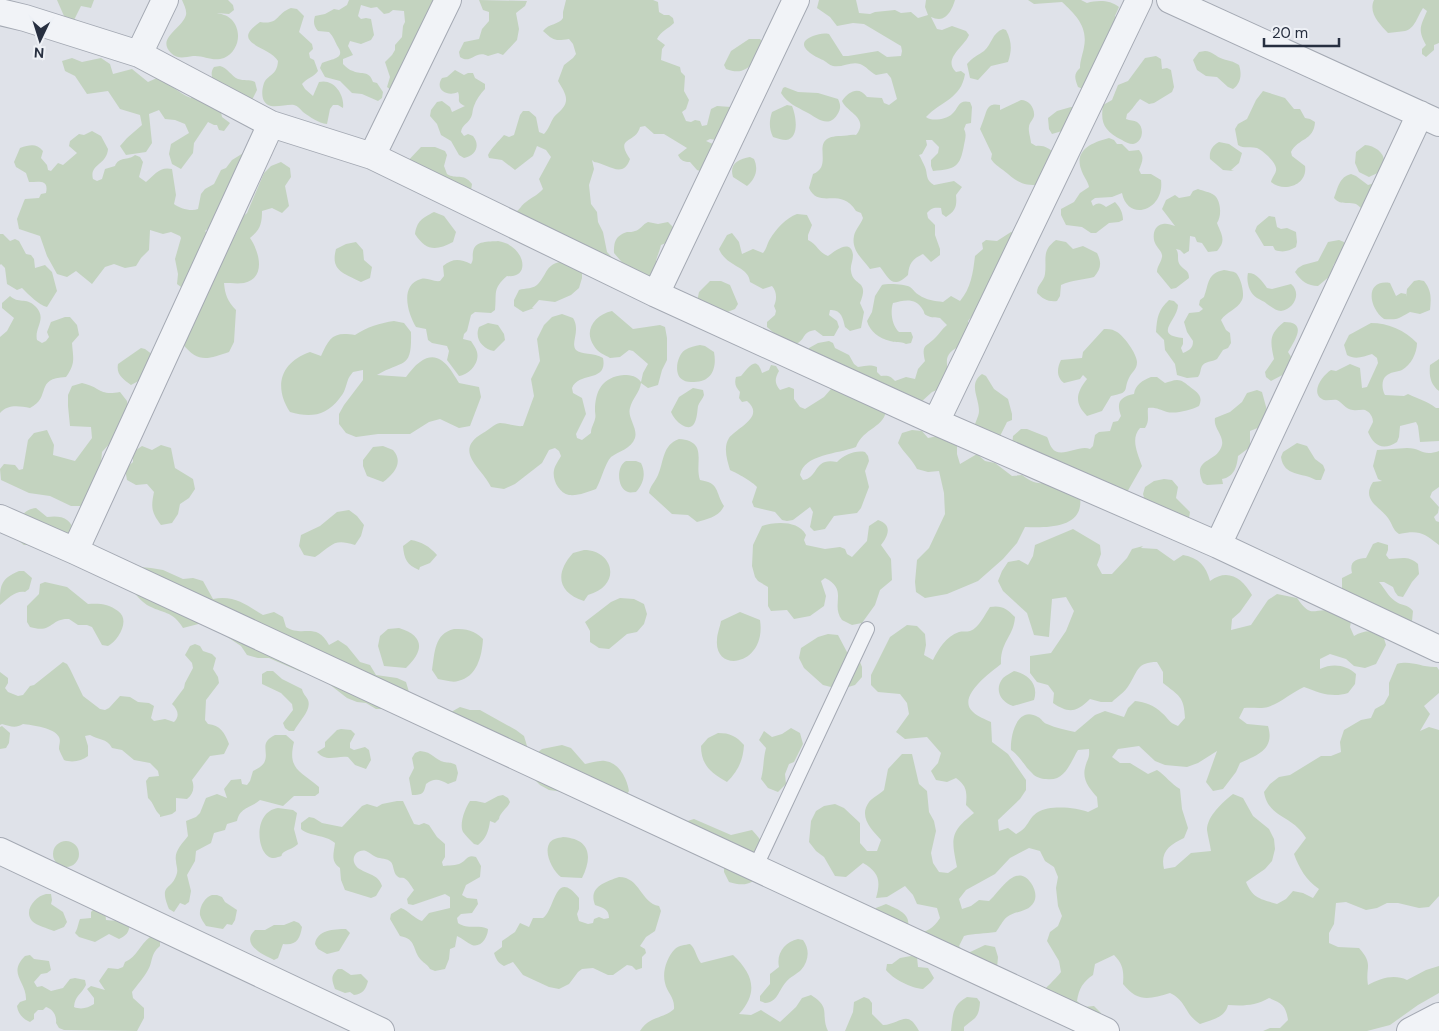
<svg xmlns="http://www.w3.org/2000/svg" width="1439" height="1031" font-family="'DM Sans',sans-serif">
	<style>
		.green { fill: #c3d3bf }
		.lines { fill: none; stroke-linecap: round; stroke-linejoin: round }
		.service-casing { stroke: #a4a9b3; stroke-width: 16 }
		.minor-casing { stroke: #a4a9b3; stroke-width: 28 }
		.service { stroke: #f1f3f7; stroke-width: 14 }
		.minor { stroke: #f1f3f7; stroke-width: 26 }
	</style>
	<rect width="100%" height="100%" fill="#dfe2e9"/>
	<!-- green -->
	<path class="green" d="M57,0H94L91,8L81,6L72,24L64,16Z
		M182,0H228L233,5L234,10L229,14L217,13C221,14 227,15 231,19C243,31 239,51 224,58C212,62 204,55 193,56C185,57 178,60 171,53C156,38 182,29 186,15C187,10 184,5 182,0Z
		M349,0H442L391,90L387,87L390,77L385,62L392,55L395,50V45L402,37L403,26L405,22L404,11L393,10L389,13L384,14L377,7L371,8L361,5L358,16L361,19L366,18L371,19L374,35L371,40L361,44L350,41L348,46L353,55L343,59V64C346,67 349,70 353,71C362,75 369,70 373,82L377,83L383,92L382,98L378,101L362,94L352,93L340,81L325,77L320,68L322,63C330,59 346,59 338,47C335,42 334,37 329,32L318,31C314,26 313,23 315,16L325,14L334,9L339,10L347,5Z
		M479,0L527,1L525,6L516,13L519,29L517,40L503,55L498,53L488,56C476,49 471,65 460,57L459,52L464,42L479,39L482,29L489,21V12L483,10Z
		M566,0H653L658,2L659,12L664,15H669L673,18L674,23C668,29 661,31 657,39L665,45L662,49L661,60L680,67L681,72L685,76L684,91L689,100L686,109L682,112L686,121L691,122L695,120L700,121L702,126L707,125L711,109L717,106L731,107L716,140L710,139L706,141L715,145L703,172L697,170L690,162C684,162 681,161 678,155L687,148L664,134H654L645,126L640,127C636,144 614,136 630,159C623,180 607,163 594,162L592,160L594,169L589,185L591,204L597,212L598,222L603,232L607,252L621,267L582,270V278L579,288L571,295L555,302L539,300L532,308H534L523,312L514,306V300L519,290C525,288 534,289 538,284C548,273 545,264 564,261L510,214C522,210 518,208 526,202C532,197 538,195 543,189L539,179L551,157L546,150L537,146L533,156L515,170L502,160L489,158L488,155C491,148 499,141 504,135L509,137L514,135L520,115L523,111H529L536,117L539,132L544,134C549,129 550,123 554,117C556,114 560,112 562,109C571,99 563,90 558,81L564,65L573,58L576,54L573,44L569,39C555,41 554,41 543,31C549,23 559,25 563,18V12Z
		M819,0H856L859,13L870,14L875,12L895,10L901,13L911,12L918,18L928,15L925,7L926,0H955C953,7 948,19 939,19C936,19 934,18 931,17L937,29L942,30L952,26L966,31L969,35C965,46 942,59 956,72L961,71L965,74C961,99 941,101 926,117C932,122 947,119 952,114C959,108 958,99 970,102L972,107L971,123L966,124L964,129C967,135 965,139 964,145C960,167 956,169 933,171L931,166V160L938,153L939,147L932,140H926L927,145L922,154L919,155C921,158 923,163 925,167C928,174 925,180 934,185L954,181L962,187L956,195C957,206 956,211 946,217L942,214L941,208C934,207 931,208 927,213L928,218L935,225V235L940,249V255L931,262L923,254C912,259 909,264 908,275C892,290 889,278 880,267L870,269C863,259 851,251 854,236C855,230 861,224 863,218L861,213L856,211C840,186 819,210 809,188L813,174C836,165 806,136 841,136C846,136 851,134 856,135C870,118 846,112 842,101C849,91 859,86 867,97L882,98L884,103L889,105L897,99L891,78L887,73L876,75C870,72 866,66 860,64C851,61 842,68 833,66C829,65 827,62 823,60C813,56 792,44 813,36C819,34 823,33 829,34L843,56H848L878,51L887,57L901,56L902,51L901,46L864,24L853,23L837,26L830,17L817,8Z
		M1028,0H1081L1087,3C1098,0 1110,0 1119,7L1115,16L1121,24L1083,89L1078,87C1075,79 1073,74 1080,68C1080,60 1083,54 1084,47C1088,27 1076,15 1062,2L1034,4Z
		M1374,0H1439V43L1434,45V50L1426,57L1422,54V49L1426,45C1417,29 1421,26 1427,11L1423,8C1418,15 1415,29 1405,31C1400,32 1394,32 1388,33C1380,24 1368,13 1374,0Z
		M291,8L297,9L304,16L299,32L312,44L313,49L309,53L310,58L314,60L318,71C314,77 307,78 302,84L305,89L313,96L319,82C333,78 345,94 343,108L338,105H333L330,109L327,124C318,123 310,117 303,112C300,109 298,106 294,105C289,104 279,107 271,106C261,104 261,92 264,83C268,74 277,76 278,61C270,46 228,44 260,22C280,25 275,14 291,8Z
		M1003,29L1006,30C1012,41 1012,51 1008,62L991,66L978,80L970,78L967,64C972,58 978,55 984,51C992,44 992,33 1003,29Z
		M749,39H760L764,43C755,59 749,78 726,69L724,65L731,51Z
		M1205,51C1212,51 1216,57 1223,59C1229,61 1233,61 1239,65C1242,74 1241,83 1233,89L1228,87L1217,77L1206,76L1197,70L1193,60L1199,52Z
		M1156,56L1161,59L1162,69L1167,68L1171,70L1174,87L1172,92L1154,103L1149,104L1140,99C1135,104 1133,109 1127,114L1126,119C1130,121 1134,120 1137,122C1145,127 1143,143 1133,144C1129,144 1125,142 1122,140C1105,131 1100,124 1103,105L1112,100L1118,85L1128,81L1145,58Z
		M72,58L82,62L101,58L110,64L113,74L132,69L148,82L157,78C170,83 178,93 191,98L196,89L220,107L222,117L230,123L224,131L219,130L217,125H214L208,122L194,143L193,153L181,169L172,164L169,154L171,144L189,133L185,124L175,120L165,119L159,110L149,114L152,143L146,152L126,155L120,146L127,138L142,125L140,115L120,109L108,91L87,94L75,76L65,71L62,61Z
		M220,66C228,68 231,76 238,79C244,81 249,79 255,82L257,90L252,100L216,88C213,80 209,74 214,67Z
		M455,70L464,75L468,73H473L475,78L485,84V89C480,94 476,100 474,106C472,111 473,115 470,119C467,124 462,125 461,132L464,136L468,134L473,136C481,146 475,156 464,158L459,155L451,141L441,135L437,124L430,116L431,110L437,102L442,101L450,107L452,112L465,106C455,101 461,100 458,92C448,97 434,90 442,78L447,77Z
		M785,87L798,92L818,93L838,99C841,105 841,109 837,115C828,129 816,117 806,112C797,107 787,103 781,93L783,88Z
		M1263,91L1285,98L1294,109H1300L1305,118L1310,119L1315,122C1314,141 1298,138 1291,152L1292,156L1305,166C1308,185 1284,193 1271,182C1272,177 1277,173 1276,168C1275,161 1262,150 1257,148C1250,146 1244,149 1238,145L1235,129L1238,124L1247,119L1256,100Z
		M1021,100C1029,100 1035,108 1034,116C1033,120 1029,123 1029,127C1028,131 1031,139 1031,143L1036,146C1044,145 1049,148 1055,154L1042,185C1021,186 1018,182 1003,170C998,166 995,165 991,159L992,154L980,129C981,126 982,124 983,121C987,112 986,102 1000,105V110Z
		M787,105L792,106C796,115 800,138 786,140C782,140 777,138 773,137C769,129 769,121 772,112Z
		M1071,107H1076L1062,131L1052,134L1049,129L1048,118L1057,111Z
		M92,131L101,136L108,149C107,165 89,164 93,179L97,181L102,179L105,169L115,166C119,156 128,161 135,155L140,157L143,162L139,177L146,182C154,175 160,166 172,169L176,195L174,204C179,208 191,212 198,209L201,194L205,189L214,184L221,170L226,168L232,160L245,152L213,225L205,231L212,238L186,284L181,287L177,284L178,274L175,259L181,238L180,236L171,232L163,234L150,230L149,250L141,258L136,266L125,268L114,264L105,267L92,284L76,271L67,277L57,274L47,256L40,236L19,229L17,219L24,201L25,199L39,198L41,194L46,193C49,179 39,182 29,182L26,173L16,167L14,162L20,148C30,145 36,143 43,151L41,158L47,165L48,170L51,171L58,163L63,165L77,153L69,146L70,141L79,134L84,135Z
		M1109,138L1114,140L1117,144H1122L1129,151L1139,150C1145,157 1142,162 1139,170L1141,174H1151L1161,180C1165,210 1128,223 1122,193L1112,197L1095,198L1091,201L1093,206C1098,202 1101,203 1106,207L1115,202C1120,207 1123,213 1123,220L1119,222L1109,223L1096,233H1091L1082,227L1066,225L1061,215V209L1074,202L1080,193L1089,187C1088,181 1083,176 1081,169C1074,149 1094,142 1109,138Z
		M1219,142L1229,144L1242,153L1239,163L1231,170L1234,171L1223,170L1210,159C1209,151 1212,146 1219,142Z
		M1365,145C1378,146 1391,158 1380,171C1377,174 1372,175 1369,177L1359,172L1355,163L1356,152Z
		M421,147H435L445,151L447,155L444,166L447,174C456,180 463,172 472,184L471,191L444,206L437,202L405,164Z
		M750,157L754,159C759,170 755,179 747,186L733,177C729,164 738,159 750,157Z
		M281,162L290,168L291,177L285,186L289,206L282,213L272,208L262,211C262,224 260,230 250,238C259,251 267,278 244,283C238,284 230,283 224,283C225,295 228,302 236,310L234,342L229,352C208,359 198,364 182,343L224,245L233,239L238,230L239,220L247,213L264,173L271,166Z
		M1351,174L1356,176L1368,185L1378,182L1363,210C1361,208 1359,206 1356,204C1347,201 1341,206 1334,198C1338,188 1339,177 1351,174Z
		M1198,189C1203,191 1210,192 1214,195C1221,200 1222,216 1217,223C1221,234 1227,240 1217,251L1208,252L1202,243L1197,242L1195,237L1190,236L1189,251L1184,254L1180,250L1176,249C1180,254 1176,260 1180,265C1185,271 1189,270 1189,278L1176,288L1171,289L1157,272C1157,266 1161,263 1162,257C1163,252 1157,248 1155,243C1152,236 1154,225 1163,224C1167,223 1171,225 1175,226L1162,209L1166,200L1175,195L1179,198L1190,196L1193,191Z
		M434,212L444,216L456,232L453,242C436,251 426,251 415,234C417,221 422,218 434,212Z
		M797,214L807,215L812,225L808,235V240C817,244 819,253 828,256C835,251 851,238 853,255C853,261 850,266 851,271C853,287 870,279 860,303L864,312L861,328L850,331L845,327C843,318 841,309 830,310L829,315L837,321L839,327L834,336H823L815,330C802,332 806,338 798,343C795,345 792,345 789,346L767,327V322L775,315L776,311L774,306C777,299 777,292 772,286L763,289L750,282C749,266 726,267 719,249L727,235L732,233L739,242L742,254L753,249L763,253C767,248 767,244 770,239C776,229 786,218 797,214Z
		M1269,216L1275,217L1277,227L1281,229L1287,228L1296,232L1297,242L1296,247C1289,251 1283,253 1275,250L1273,246H1264L1255,231L1257,226Z
		M648,222L658,224L668,222L675,229L666,243L661,245C658,258 653,260 658,274L655,278L632,274L614,253C614,242 615,236 627,232C630,232 633,232 635,231C640,230 643,224 648,222Z
		M1011,232L1015,233L982,312L972,316L968,321L969,326L964,344C945,353 945,357 949,376L937,390L932,392L920,403L886,409C886,427 863,428 856,447C838,454 804,454 800,475L803,480C819,478 813,457 837,462C844,455 855,450 865,452L868,456L869,461L865,471L869,487L861,508L857,513L834,516L825,529L814,531L810,527L813,512L810,507L793,520L787,521L782,520L775,512L754,507L752,502L757,487C753,482 737,473 730,470C727,460 723,447 729,438C736,428 766,417 747,401L742,402L739,398L740,392C736,387 734,384 736,377L741,376C747,370 756,353 762,373L769,370L771,365L776,366L779,371C775,378 774,383 780,390L789,387L794,389V399L800,407L805,409L824,397L831,389L840,383L809,353V348L818,343L829,341L833,343L835,348L849,355L854,364L858,367C866,366 869,364 877,367V372L881,376C888,375 891,376 895,381L906,377L915,379L918,369L925,361C921,343 926,348 936,337C940,333 942,329 947,325L940,318C936,317 931,318 928,316C923,314 925,313 923,310C916,297 904,300 893,303C890,312 892,326 899,332H911L913,337L911,343L906,344C900,341 896,343 890,341C879,338 870,332 867,321L872,312L875,296L882,285C887,283 905,284 910,287C913,289 915,293 919,295C926,300 935,301 943,302L951,296L960,301C971,288 973,273 975,256L983,249L982,243L986,240L997,241Z
		M0,234H3L10,241L15,239L19,241L26,254L31,255L34,259L35,268L45,265L52,272L57,291L47,307C39,305 29,295 22,288L17,290L7,284L5,268L1,264L0,265Z
		M1056,240L1066,242L1073,249L1083,246L1097,253C1102,263 1101,269 1094,277C1083,280 1072,280 1061,285L1060,296L1057,301C1048,302 1043,299 1037,293C1037,284 1044,282 1045,274C1047,259 1041,251 1056,240Z
		M1339,240L1344,242L1347,247L1343,257L1334,264L1330,276L1318,286C1308,286 1301,281 1295,272L1298,268L1303,265L1318,261L1328,242Z
		M498,241C525,245 532,279 507,276C492,289 497,293 495,310L491,313L475,312L471,315L467,331L464,334L463,339L471,341C473,344 476,348 477,352C480,363 469,375 459,376L447,360L449,351L447,346L432,343L428,340L426,329L416,327C408,314 399,285 421,279C427,277 433,282 440,281L444,276L443,266C453,258 460,259 471,264C474,259 472,257 473,252C475,240 489,242 498,241Z
		M356,242L363,250L364,260L372,267L370,278L361,282C344,273 330,271 336,249L346,244Z
		M1224,270C1228,271 1233,271 1236,273C1241,278 1245,294 1242,300C1237,310 1226,312 1221,320L1226,330L1230,333L1231,343L1228,348L1223,350L1217,359C1212,362 1205,361 1202,366C1200,370 1201,373 1198,377L1187,378L1177,375L1175,364L1165,350L1164,340L1156,332C1157,318 1158,310 1169,300L1174,301L1178,305C1178,320 1152,335 1183,338V344L1181,348L1183,353C1190,350 1193,348 1193,341L1187,332L1184,322L1189,313L1199,312L1203,309L1199,305L1200,300L1204,297C1209,284 1207,273 1224,270Z
		M1248,273C1257,273 1262,281 1267,288L1272,289L1291,284C1302,293 1294,309 1281,311C1276,311 1272,307 1267,304C1264,301 1260,300 1257,298C1249,293 1246,281 1248,273Z
		M1419,280L1424,281C1432,291 1431,299 1430,310L1420,314L1410,312C1397,319 1399,320 1384,319C1368,307 1365,279 1390,283L1396,296L1401,293L1406,294V297L1407,289L1414,281Z
		M710,281H721L730,285L738,304L735,309L725,313L697,302L699,292Z
		M10,296C18,304 26,297 35,306C48,319 34,327 37,340L42,343L46,341L49,337L47,332L51,322L65,317H70L77,325L79,335L72,343C73,358 76,363 66,377C34,378 52,397 30,408C19,406 8,404 0,413V337L7,331L14,318L2,308V303Z
		M612,311L633,329L660,325L665,327L667,338V360L662,370L658,385L648,388L641,383C640,392 632,399 630,408C627,417 638,428 635,438C631,449 619,451 611,457C605,463 601,481 596,489C588,492 578,496 569,495C559,493 552,480 554,470C555,465 559,460 561,456L559,451L555,448L549,450L542,463L515,484L504,489L491,487C482,468 452,451 483,433C489,430 494,424 500,423C508,423 514,427 523,426L534,396L531,379L540,361L537,339L544,325L552,317L562,314L573,318C581,331 570,343 576,350C581,355 594,352 603,358C608,383 579,371 572,388L573,393L582,398L586,414L576,434L577,438L582,440L591,433C591,427 594,424 595,419C596,416 595,413 595,411C595,391 602,377 624,375C631,375 637,376 641,382L643,373L648,364L633,351L629,350L620,357L610,358C605,355 597,352 594,346C583,330 595,315 612,311Z
		M394,321L404,323L411,332C412,370 404,359 377,375L406,377C410,372 414,366 420,362C439,348 450,368 459,383L479,387L481,397L470,426L459,428L440,419L429,422L410,434H378L356,437L346,433L339,424V414L344,405L363,380V370L353,372C347,379 348,381 345,389C344,393 341,396 339,399C326,416 310,418 290,412C273,386 281,362 310,352L321,356C329,338 333,331 355,335C367,327 380,323 394,321Z
		M1284,322C1308,322 1295,340 1288,352L1293,360L1290,371L1271,381L1266,377L1265,372L1274,359C1270,341 1269,334 1284,322Z
		M488,323L498,325L504,334L505,340L494,351C483,349 474,339 479,327Z
		M1371,323C1388,323 1405,330 1417,343C1417,353 1411,365 1402,370C1397,372 1390,372 1386,376C1381,380 1382,390 1385,395L1404,396L1408,394C1418,399 1427,401 1436,408H1439V441L1420,442L1418,426L1416,422L1400,426L1399,437L1397,442C1383,451 1374,446 1368,432L1373,422C1373,417 1370,412 1365,410C1361,409 1357,411 1353,410C1345,409 1343,403 1337,400C1332,399 1326,402 1322,399C1310,392 1323,375 1331,370L1336,371L1350,364L1360,368L1362,388L1367,387L1378,363L1377,358L1372,354C1363,357 1355,360 1347,355L1344,345L1349,335Z
		M1104,329C1107,329 1112,329 1115,331C1123,334 1137,354 1137,362C1137,369 1133,371 1130,376C1122,390 1132,392 1111,396L1102,411L1087,416C1074,403 1076,393 1087,379L1083,375L1080,379L1064,383C1056,377 1057,368 1061,360L1082,358L1083,352Z
		M700,345L705,346L714,352C717,368 712,382 694,382C690,382 686,382 683,380C673,375 677,355 685,350C690,347 695,346 700,345Z
		M141,348L145,349L153,355L146,377L131,385C123,379 116,375 118,364Z
		M1439,359V391C1430,384 1429,375 1430,365Z
		M982,374L986,376L994,389L1008,399L1012,414V420L1007,422L1000,436L974,430C974,423 979,417 979,411C979,397 968,384 982,374Z
		M1151,377H1157L1165,383C1169,382 1173,380 1177,380C1182,380 1185,383 1189,386C1196,392 1204,395 1199,406C1191,410 1176,414 1167,412C1160,410 1156,407 1148,408C1147,416 1150,420 1145,428H1140C1130,439 1138,454 1142,466L1126,494L1012,446L1013,436L1021,429H1027L1047,437C1049,440 1049,444 1052,448C1060,460 1079,444 1090,449L1093,446L1095,435L1099,432L1110,431L1113,422L1118,421L1121,416C1116,402 1120,397 1134,394C1135,385 1143,380 1151,377Z
		M82,383C101,387 98,396 120,392L127,401L130,421L102,452L101,463L82,506H71L50,496L29,493L1,480L0,469L4,464L15,465L19,470L23,469L28,440L34,433L47,430L54,445L53,455L75,461L92,438L91,427L70,426L68,406V395L72,386Z
		M693,388L703,390L704,395C703,399 699,402 698,406C697,413 697,434 682,425C677,422 673,417 671,412L679,397Z
		M1257,390L1262,392L1268,414L1260,427L1250,431V447L1238,456C1237,467 1234,477 1222,479L1223,484L1207,485L1203,483C1191,457 1217,464 1222,445C1224,435 1213,428 1215,418L1230,412L1242,402L1247,393Z
		M912,430L922,431L928,438L938,436L957,443V454L960,464L977,454L985,461L995,463L1012,476L1022,475C1040,489 1042,480 1061,483C1066,484 1074,489 1079,492C1088,528 1050,528 1025,527L1017,543L1003,559L978,581L947,594L925,598L916,592L915,582L917,560L929,548L945,514L944,493L939,471L928,472L917,469C912,459 904,453 898,443L902,433Z
		M679,439C709,441 694,463 700,480C720,483 715,492 724,506C719,517 707,519 697,522L688,515L672,514L649,493C650,486 655,482 658,475C664,462 662,445 679,439Z
		M1297,443L1307,446L1315,459L1323,465L1325,470L1321,480H1316C1302,472 1284,477 1281,457L1283,452Z
		M161,445L171,448L175,468L193,479L195,489L189,498L180,504L178,514L172,523L161,525C151,512 151,507 154,492L147,484L136,485L127,480L125,469L133,462V452L142,446L152,450Z
		M383,446L393,450C404,462 394,474 383,482L367,476L363,466V460L373,447Z
		M1407,448C1422,448 1422,457 1439,451V487L1432,492L1430,497L1439,507L1438,513L1434,517L1436,521L1439,522V545C1423,533 1420,530 1399,534C1392,529 1393,525 1388,518C1379,506 1361,500 1373,482L1382,481L1378,479L1373,466L1377,450Z
		M626,461H636L641,463C646,473 644,483 636,492C633,492 630,493 628,492C617,489 616,466 626,461Z
		M1164,479L1172,480L1178,487L1176,498L1190,512L1189,518L1185,522L1147,508L1143,494L1145,487L1154,481Z
		M36,508L47,517C61,515 72,518 74,533L30,545H24L15,538C19,524 19,510 36,508Z
		M349,510L357,516L364,525L361,536L355,545C333,538 333,545 315,557L304,555L299,546L301,535L320,526L337,512Z
		M878,520C893,525 888,536 881,545L891,559L892,580L880,590L875,605L862,623L852,625L842,620C830,604 849,590 825,578L821,581L826,596L824,606L810,616L794,619L787,610L771,611L768,606V587L758,581L755,577L752,566L753,545L762,526C775,522 798,520 806,535L804,540L806,545L825,549L840,547L845,549L847,554L852,557L867,541L869,526Z
		M1073,529L1100,545L1101,554L1097,565L1102,574H1112L1127,558L1132,549L1143,546L1141,548L1157,549L1174,561L1183,555C1199,558 1206,566 1210,581C1228,568 1242,578 1252,595L1240,612L1232,619L1231,630L1251,625L1268,600L1277,594L1297,598C1312,620 1313,607 1332,611C1339,612 1345,615 1352,617L1350,627L1354,636C1365,630 1372,630 1383,635L1386,645L1376,664L1365,668L1354,666L1346,659L1330,654L1320,659V669C1333,663 1346,665 1356,674L1355,684L1348,693C1332,698 1320,693 1304,687C1291,693 1282,702 1268,707C1261,709 1252,707 1244,708L1239,718L1247,724L1268,726C1275,749 1258,755 1240,763L1236,772L1223,789L1213,791L1206,782L1217,751L1198,763L1187,767L1165,765L1155,761L1139,746L1118,749L1112,757L1120,763H1130L1148,774L1157,770C1166,776 1171,784 1180,789L1182,809L1188,828L1184,838C1169,845 1160,852 1164,869L1175,867L1191,853L1211,851C1210,844 1208,837 1207,830C1207,816 1223,802 1233,794L1243,798L1253,816L1269,829L1274,839L1275,849L1272,861L1265,869L1246,882C1253,899 1261,899 1277,904L1286,899L1293,891L1303,893L1313,898L1319,889C1306,880 1299,868 1294,854L1306,838C1293,815 1268,818 1264,792L1270,784L1279,777L1290,775L1321,756H1331L1341,752L1340,742L1344,730L1361,720L1371,718L1375,709L1384,704L1389,695V683L1397,664C1412,660 1422,668 1437,667L1439,670V693L1424,706L1430,714L1420,731L1429,727L1439,730V896L1429,907L1419,908L1398,903H1387L1377,908L1366,910L1346,902L1336,903L1334,924L1329,933V943L1338,947L1359,948C1374,965 1365,966 1368,985C1381,978 1394,974 1407,980L1426,970L1439,966V993L1418,1005L1390,1025L1367,1031H1263L1270,1028H1280L1288,1020C1286,1006 1282,1003 1269,998C1255,1006 1243,1006 1228,1005C1225,1018 1211,1020 1200,1024C1184,1014 1187,1001 1170,993C1150,999 1138,1003 1123,984C1124,971 1123,964 1114,955L1095,964L1093,975C1083,982 1079,988 1077,1001L1084,1007L1094,1006L1101,1013L1096,1022C1074,1023 1052,1014 1040,995C1046,987 1054,981 1061,972L1059,961L1047,941L1050,932L1058,926L1062,916L1058,906L1056,888L1058,877L1054,867L1045,861L1040,851L1029,848L1010,858L995,874L966,890L959,899L962,909L971,906L979,900L989,901C999,893 1016,861 1031,883C1035,889 1037,896 1034,902C1028,913 1016,910 1007,917C1003,920 999,928 996,932C985,934 974,933 964,936L959,946L966,954L985,945L995,947L998,957L997,968L980,982H970L957,964C937,965 922,956 910,941L915,933C927,932 933,929 940,918L937,908L917,904L913,895L905,886L887,897L876,898C881,881 879,872 863,863L846,877L835,876L824,857L816,851L809,842L811,821L816,811L824,806L835,804L844,808L860,823V843L867,851H877L881,840C872,830 858,817 869,802C872,798 880,794 884,790L888,769L902,754H912L919,784L927,791L929,812L934,821L936,831L931,853L933,863L939,872L948,873L957,867C951,838 950,832 974,813L966,805C967,792 967,786 956,778L947,782L936,780L931,771L938,763L941,753L927,737L905,739L896,732L909,714L907,703L900,694L878,692L871,685V675L890,637L907,625L917,626L925,634L926,645L924,655L933,660C938,650 946,636 959,632C962,631 967,632 970,631C979,628 985,614 990,607C1002,605 1007,609 1015,617C1014,636 1000,642 1001,664C990,673 956,697 973,712C978,717 985,719 991,722L992,742L1008,754L1026,780V790L1020,799L998,820L999,831L1008,828L1016,834C1029,828 1027,819 1038,812C1049,805 1076,807 1088,812L1098,807L1097,797C1090,789 1082,780 1085,768C1087,759 1090,759 1089,749L1078,750C1070,763 1065,782 1046,779C1042,779 1035,777 1032,773C1024,766 1022,758 1011,750C1010,736 1017,705 1038,717C1042,719 1043,723 1047,724C1056,728 1066,730 1075,732L1095,715L1105,711L1124,717L1128,708L1135,701C1145,702 1154,705 1162,713C1169,719 1168,722 1178,726L1185,718C1184,696 1179,696 1163,683V672L1157,662C1137,662 1138,671 1129,685C1125,692 1117,697 1112,702H1101L1090,699C1077,712 1069,714 1053,703L1054,693L1048,685L1037,682L1030,673V656L1051,653L1066,631L1074,611L1066,597L1052,599L1049,637L1034,635L1027,613L1003,591L998,581L1002,571L1008,562L1019,560L1028,565L1033,556L1035,545Z
		M411,540C422,542 429,546 437,555L430,563L420,567L419,570C407,565 404,559 403,546Z
		M1378,542L1388,545V550L1386,555L1389,559C1400,559 1408,555 1418,564L1419,574L1412,582L1403,597L1398,596L1395,592L1393,587L1384,582H1379C1385,589 1388,596 1395,601C1401,606 1408,604 1413,611L1412,621L1408,625L1345,597L1342,588V578L1352,573C1349,561 1356,559 1366,558L1373,544Z
		M584,550C613,550 623,585 588,595L584,601C557,592 555,573 573,553Z
		M130,566L151,568L163,570L183,579L193,578L203,581L213,599C235,595 246,605 263,615L274,612L283,617L286,627C303,638 316,621 329,645L338,640L347,646L360,662L370,665L376,675L397,678L406,682L409,692L408,702L387,709H376L366,703L357,702L347,698L320,677L299,671L269,658H258L247,655L241,646L223,634L216,627L206,622L183,628C172,610 163,614 147,605C141,601 135,594 131,588Z
		M19,571H24L32,578L29,589L25,592C16,590 7,599 0,605C0,586 0,579 19,571Z
		M45,582L67,587L88,604C99,603 109,604 118,611C131,620 118,641 108,646L102,645L92,627L87,625H78L69,619C50,618 53,634 30,627L27,622V606L39,594L40,584Z
		M620,598L634,599L644,604L647,614L644,624L637,632L627,634L609,649L599,648L590,642V631L585,622L611,602Z
		M740,612L760,620C767,666 714,674 717,640C717,634 720,627 721,621Z
		M399,628C425,636 424,651 406,668L384,666L378,646L380,636L388,629Z
		M454,629C467,629 474,630 483,639C482,656 477,677 458,681C453,683 444,680 438,679L432,670C435,652 434,634 454,629Z
		M828,634L838,635L848,654L858,657L862,667V677L855,685L845,688H835L823,685L804,668L799,658L801,648L818,637Z
		M195,644L200,646L203,651L212,654L216,658L213,669L218,677L219,683L206,700L205,720L208,724C220,725 225,733 229,744L224,754L210,756L192,780C195,788 193,794 187,799L176,798V811L172,814L160,817V815C154,810 154,803 148,798L146,781L149,777L159,776L158,771L150,763L134,760L122,750L112,748C107,738 98,740 90,735L85,736L88,746V756C82,761 72,763 64,760C62,756 60,752 59,749C59,744 61,741 59,737C55,728 32,725 23,724C15,729 10,726 2,724L0,725V672L8,678V683L5,688L8,692L18,696L23,695L30,686L34,685L63,662L67,664L70,669L83,696L100,709L105,710L109,708L120,696L130,697L138,702L149,703L154,706L151,718L154,721L165,719L174,722C180,716 178,710 172,704L184,688L185,683L193,668L192,663L185,655L190,646Z
		M267,671H273L282,679L302,689C303,694 306,696 308,700C312,710 299,721 294,731H289L285,728L283,723L293,710L292,704L281,693L262,684V674Z
		M1014,671C1028,674 1039,684 1034,700L1013,706C1000,702 994,689 1003,678C1006,675 1011,673 1014,671Z
		M460,707L470,710H480L516,730L524,736L527,746L518,754L451,712Z
		M2,726L10,733L9,743L6,748L0,749V727Z
		M791,728L800,733L803,744L794,762L789,764L785,774L786,784L778,792L768,788L761,779C764,768 763,759 766,748L759,740L764,731L772,737L782,734Z
		M341,729L351,730L355,734L350,743V748L354,750L365,747L369,750L371,760L366,769L355,765L348,757C337,755 327,763 317,752L325,747V742L337,730Z
		M718,733C730,733 736,736 744,745C743,761 738,771 727,782C711,773 701,765 701,746L708,738Z
		M275,735H286L294,742C287,770 301,771 319,787V793L315,796H294L283,806L260,800C251,808 240,807 237,821L227,824L225,830L214,833L211,843L196,851L195,861L187,875L191,891L189,902L185,905L180,903L174,912L169,909C158,882 172,892 177,873C178,869 176,865 176,861C174,851 182,844 188,836L186,821L196,817L200,813L206,798L217,794L227,798L224,789L231,780L241,779L242,784L247,785L250,781L253,771C257,769 261,767 264,763C270,752 258,743 275,735Z
		M562,745L571,748L585,764C591,763 599,760 605,761C620,763 627,779 629,791L623,800L549,790L540,785L532,777L533,756L542,749Z
		M420,751C433,752 435,760 444,762C449,763 451,762 456,765L458,773L456,781L448,784C440,780 435,777 426,784C424,793 423,795 412,795L409,778L414,768L412,758L415,753Z
		M503,795L508,798L510,802C507,809 500,812 499,819L495,823L490,821C489,830 486,839 478,845L474,844C470,840 466,836 463,832C459,824 465,808 470,801H476L485,803L498,796Z
		M397,801H403L414,824L419,825L424,823L429,825L437,837L445,844V857L442,862L443,866C449,865 456,866 461,863C467,860 467,854 476,857L481,866L480,877L466,885L462,895L467,898L477,899L478,904L472,913L461,914L457,918L458,923C468,930 478,924 488,929C488,937 481,948 472,945C467,943 462,938 457,936L455,947L450,949L449,959L445,969L435,971L430,969C427,964 425,964 421,960C412,950 417,939 400,936L390,919L391,914L401,908C409,911 415,919 422,921L429,913L450,908V897L445,894L413,905L408,904L407,899L414,890C411,886 409,881 404,878C400,877 401,879 397,876C393,872 394,866 391,862C387,858 381,859 376,857C373,856 369,852 366,851C359,849 352,855 354,862C357,874 378,871 382,886L376,896L371,898L345,890L341,880L340,868C330,861 334,853 335,843C325,834 310,837 301,829V823L309,817L314,818L322,823L342,827L362,806L367,804L377,807L382,804Z
		M278,808L293,810L297,813L294,829L298,844C294,848 289,849 284,852C279,856 285,855 278,857C258,866 249,812 278,808Z
		M694,819L731,835L752,830C763,841 768,852 767,868C754,882 748,888 729,882L724,872V861L684,822Z
		M563,837C590,839 593,856 582,878L561,877C553,871 544,854 549,844C551,839 558,838 563,837Z
		M53 854a13 13 0 1 1 26 0a13 13 0 1 1-26 0Z
		M619,877C640,877 641,903 659,906L661,911L655,931L646,937L640,946L645,949L646,953L642,957V968L636,970L632,966L627,965L613,975H608L593,968L582,969L578,972L569,984L559,989L549,987L523,975L513,962L504,966C498,963 496,959 494,953L502,947V941L515,932L520,923L529,927L533,918H543C555,910 555,867 579,898V909L577,914L579,921L588,924L593,923L594,919L599,917L604,919L609,918C609,909 603,908 595,905C588,887 605,882 619,877Z
		M46,894H51L52,900L51,904L63,912L67,922L64,927L54,931C47,928 37,926 32,921C23,910 36,896 46,894Z
		M212,895H217L222,897L225,902L237,910L235,920L232,925L227,924L223,929L206,926C204,923 201,919 200,915C199,907 205,897 212,895Z
		M886,904C897,909 913,914 907,929L873,912L876,908Z
		M95,908L105,910L106,920C114,921 121,920 129,923C130,932 127,935 119,939L109,934L95,942L79,937L75,933C78,928 78,924 80,919L91,918V912Z
		M294,921L299,923L302,927C300,939 296,946 283,944L278,958L274,960C263,955 240,944 255,930H265L274,925H284Z
		M346,929L350,933L339,951L327,954L318,949L315,944C317,930 334,929 346,929Z
		M150,937H156L160,940V946C150,954 153,962 148,970C143,979 137,985 132,992L133,998L144,1008V1018L137,1031L64,1030L59,1028L56,1023C57,1016 53,1009 46,1007L43,1010H38L34,1014V1019L30,1022C23,1019 18,1014 17,1006L20,1002L26,1000C27,982 7,974 25,956L30,955L34,959L49,961L51,970L47,973L41,974L34,982L37,987L42,986L51,991L63,988L70,979L75,978L85,980L86,985C81,995 75,995 74,1007C81,1010 88,1008 94,1004V998L87,989L91,986L105,990L99,981L108,968L118,969L123,967L125,962C137,957 140,944 150,937Z
		M798,939L803,940C810,949 809,961 801,970C797,974 790,977 786,982C778,991 778,1002 765,1003L760,1001V996L770,984V974L779,967C776,953 785,942 798,939Z
		M690,944C696,949 696,957 701,963L733,955C753,974 759,992 739,1014L751,1015L761,1010L780,1022L796,1007L802,998L811,995C832,1008 820,1014 828,1031H640C649,1016 663,1019 674,1009C675,997 667,993 665,983C662,972 667,957 675,949C679,945 685,945 690,944Z
		M911,956L917,957L918,967L928,968L934,978L931,982L923,989C911,988 893,979 886,970L887,964H892L900,958Z
		M338,969H342L351,975L361,974L368,981C366,989 363,994 354,995L350,992L345,993L335,989C332,980 330,976 338,969Z
		M864,997L869,999L872,1003V1014L883,1025C901,1024 907,1008 919,1031H845L853,1012L854,1002Z
		M967,997L977,998L980,1002C979,1019 974,1018 964,1027V1031H951C953,1015 952,1005 967,997Z"/>
	<g class="lines">
		<defs>
			<path id="service" d="M755,868L867,629"/>
			<path id="minor" d="M1170,0L1439,123
				M0,12L25,18L139,54L271,124L372,156L656,294L936,422L1218,545L1439,649
				M139,54L165,0
				M372,156L448,0
				M656,294L796,0
				M936,422L1139,0
				M0,518L75,551L1106,1031
				M1218,545L1420,114
				M75,551L271,124
				M0,851L381,1031
				M1410,1031L1439,1016"/>
		</defs>
		<!-- service casing -->
		<use href="#service" class="service-casing"/>
		<!-- minor casing -->
		<use href="#minor" class="minor-casing"/>
		<!-- service -->
		<use href="#service" class="service"/>
		<!-- minor -->
		<use href="#minor" class="minor"/>
	</g>
	<!-- north arrow -->
	<g transform="translate(40 40) rotate(184)" stroke="#eef1f6" stroke-width="4" paint-order="stroke">
	<path d="M0-4L9 19L0 12L-9 19Z" fill="#272f40"/>
	<text y="-8" font-size="14" font-weight="bold" text-anchor="middle" fill="#272f40">N</text>
	</g>
	<!-- scale -->
	<path d="M1264 38v8h75v-8" fill="none" stroke="#272f40" stroke-width="2.5"/>
	<text x="1272" y="38" font-size="15" fill="#272f40" stroke="#eef1f6" stroke-width="4" paint-order="stroke">20 m</text>
</svg>
